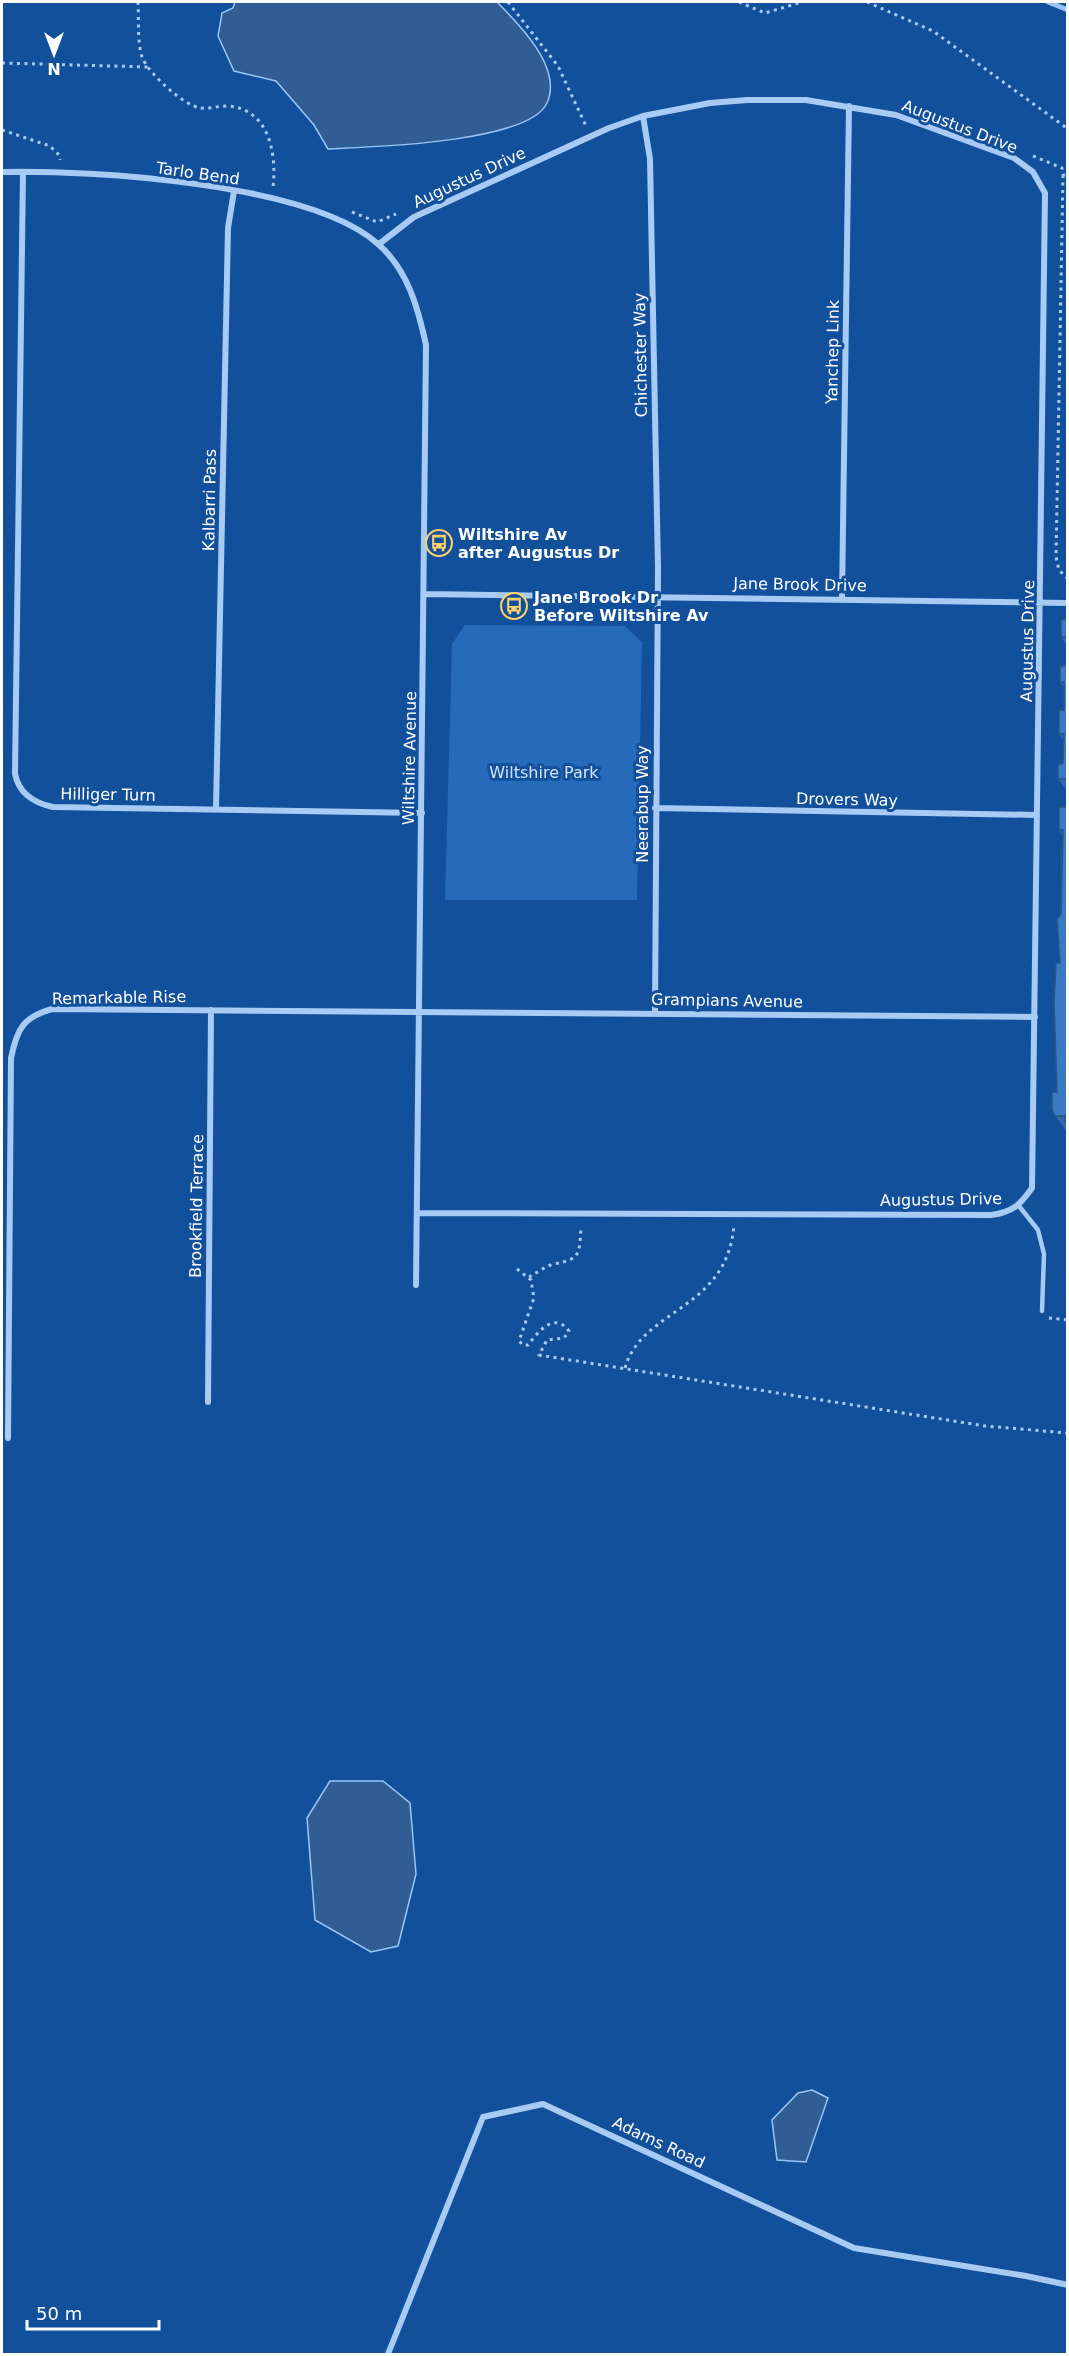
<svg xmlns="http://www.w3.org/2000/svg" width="1069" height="2356" font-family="'DejaVu Sans',sans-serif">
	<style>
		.green { fill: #256bb9 }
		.water { fill: #305d94; stroke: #99c6f7; stroke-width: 1.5 }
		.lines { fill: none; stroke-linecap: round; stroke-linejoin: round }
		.stream { stroke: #99c6f7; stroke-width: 5 }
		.path { stroke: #a7cbf4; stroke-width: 3; stroke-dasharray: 3 4.5; stroke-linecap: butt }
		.service { stroke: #a7cbf4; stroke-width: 4.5 }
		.minor { stroke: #a7cbf4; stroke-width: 6 }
		.wall { fill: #3369a7 }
		.building { fill: #3b7ac2; stroke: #295588; stroke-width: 1.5 }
		.labels { text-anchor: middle; stroke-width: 6; stroke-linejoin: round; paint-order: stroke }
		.street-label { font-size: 16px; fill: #fff; stroke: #12509b }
		.poi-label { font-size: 16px; font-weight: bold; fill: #fff; stroke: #12509b; text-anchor: start }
		.park-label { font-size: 16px; fill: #cfe5fd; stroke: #12509b }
	</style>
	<rect width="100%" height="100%" fill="#12509b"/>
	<!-- green -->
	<path class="green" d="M465,625L625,626L642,642L637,900H445L452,644Z"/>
	<!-- water -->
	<path class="water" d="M235,2H497C519,24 563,68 547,103C529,143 369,147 328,149L314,125L276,81L234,71L218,36L222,13L233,8Z
		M330,1781H383L410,1803L416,1874L398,1946L371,1952L315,1920L307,1818Z
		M812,2090L828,2098L806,2162L777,2160L772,2120L798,2093Z"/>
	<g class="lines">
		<!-- stream -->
		<path class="stream" d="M1048,2L1068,10"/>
		<!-- path -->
		<path class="path" d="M138,2C139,18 137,41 142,57C148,73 183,105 200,108C209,109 218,106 227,106C269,108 277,154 273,187
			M508,2L558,66L586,126
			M739,2L765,13L802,2
			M867,2L933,31L1068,129
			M2,63L148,67
			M2,130L50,146L59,155L60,160
			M1033,156L1062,168L1063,175H1068
			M1063,175L1056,557L1059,570L1068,579
			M352,212L377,222L396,214
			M517,1269L531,1280L534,1298L519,1341L523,1345H528C538,1332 554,1311 569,1331L564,1338L547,1340L539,1355L985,1426L1068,1433
			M529,1277C537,1273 545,1266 554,1264C581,1259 579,1254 581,1228
			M1049,1318L1068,1320
			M625,1368C642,1308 727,1311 734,1225"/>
		<!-- service -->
		<path class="service" d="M1019,1206L1038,1230L1044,1254L1042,1311"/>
		<!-- minor -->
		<path class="minor" d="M643,116L650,159L658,568L655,1013
			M2,172C93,170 310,183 378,244C408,270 418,308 426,345L416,1285
			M23,172L15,774C19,794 34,803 53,807L422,813
			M379,244L414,217L609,128L643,116L710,103L747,100H806L896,115L1014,158L1033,172L1045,193L1032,1188C1020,1205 1013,1212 991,1215L417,1213
			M425,594L1068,603
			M842,598L849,106
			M655,808L1037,815
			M216,809L228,228L234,191
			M208,1402L211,1010
			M8,1438L11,1058C17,1029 23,1017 52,1009L1035,1017
			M388,2354L483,2117L543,2104L854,2248L1026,2276L1068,2285"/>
	</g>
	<!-- wall -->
	<path class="wall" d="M1068,619V792L1058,779L1063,763L1064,741L1059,734L1064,710V688L1060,682L1067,664V646L1061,637Z
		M1068,807V1131H1066L1052,1110L1057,1092L1062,835L1059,830Z"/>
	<!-- building -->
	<path class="building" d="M1068,619V779H1058V765L1063,763L1064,734H1059V710H1064V682H1060V667L1067,664V637H1061V620Z
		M1059,807H1068V1121H1065V1116H1055L1052,1110V1092H1057L1054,1003L1056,963H1060L1057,919L1061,914L1063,830H1059Z"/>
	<!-- icons -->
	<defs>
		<symbol id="bus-ring" viewBox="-11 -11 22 22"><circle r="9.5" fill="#12509b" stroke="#ffd16a" stroke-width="1.5"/><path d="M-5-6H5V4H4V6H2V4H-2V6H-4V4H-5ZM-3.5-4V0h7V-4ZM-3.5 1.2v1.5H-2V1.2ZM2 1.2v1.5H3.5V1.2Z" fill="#ffd16a"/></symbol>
	</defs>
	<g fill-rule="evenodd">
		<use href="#bus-ring" x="424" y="528" width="30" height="30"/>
		<use href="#bus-ring" x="499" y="591" width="30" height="30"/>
	</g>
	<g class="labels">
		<!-- street labels -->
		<g class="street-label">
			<text transform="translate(960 126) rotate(21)" y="6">Augustus Drive</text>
			<text transform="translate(198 173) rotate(8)" y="6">Tarlo Bend</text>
			<text transform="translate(469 177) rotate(-25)" y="6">Augustus Drive</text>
			<text transform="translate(832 352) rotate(-89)" y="6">Yanchep Link</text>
			<text transform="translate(640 355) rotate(-91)" y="6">Chichester Way</text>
			<text transform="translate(209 500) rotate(-89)" y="6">Kalbarri Pass</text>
			<text transform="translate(800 584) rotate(1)" y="6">Jane Brook Drive</text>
			<text transform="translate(1027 641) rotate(-89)" y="6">Augustus Drive</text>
			<text transform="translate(409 758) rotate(-89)" y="6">Wiltshire Avenue</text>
			<text transform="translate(108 794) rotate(1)" y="6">Hilliger Turn</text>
			<text transform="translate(847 799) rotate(1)" y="6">Drovers Way</text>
			<text transform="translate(642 804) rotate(-90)" y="6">Neerabup Way</text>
			<text transform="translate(119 997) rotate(-1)" y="6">Remarkable Rise</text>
			<text transform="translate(727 1000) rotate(1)" y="6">Grampians Avenue</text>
			<text transform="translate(941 1199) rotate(-1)" y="6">Augustus Drive</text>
			<text transform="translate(196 1206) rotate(-89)" y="6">Brookfield Terrace</text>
			<text transform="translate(659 2142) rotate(25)" y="6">Adams Road</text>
		</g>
		<!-- poi labels -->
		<g class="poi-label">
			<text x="458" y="540">Wiltshire Av<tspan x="458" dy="18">after Augustus Dr</tspan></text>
			<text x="534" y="603">Jane Brook Dr<tspan x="534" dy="18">Before Wiltshire Av</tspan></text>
		</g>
		<!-- park labels -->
		<g class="park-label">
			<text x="544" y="778">Wiltshire Park</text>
		</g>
	</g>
	<!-- border -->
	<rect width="1069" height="2356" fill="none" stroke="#ffffff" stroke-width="6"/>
	<!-- north arrow -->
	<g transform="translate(54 54) rotate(180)" stroke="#12509b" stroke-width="4.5" paint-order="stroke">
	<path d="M0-4.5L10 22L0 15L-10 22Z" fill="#ffffff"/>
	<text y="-9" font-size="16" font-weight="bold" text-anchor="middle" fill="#ffffff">N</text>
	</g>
	<!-- scale -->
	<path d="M27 2320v9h132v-9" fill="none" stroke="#ffffff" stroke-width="3"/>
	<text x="36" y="2320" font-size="18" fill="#ffffff" stroke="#12509b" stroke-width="4.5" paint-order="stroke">50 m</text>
</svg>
